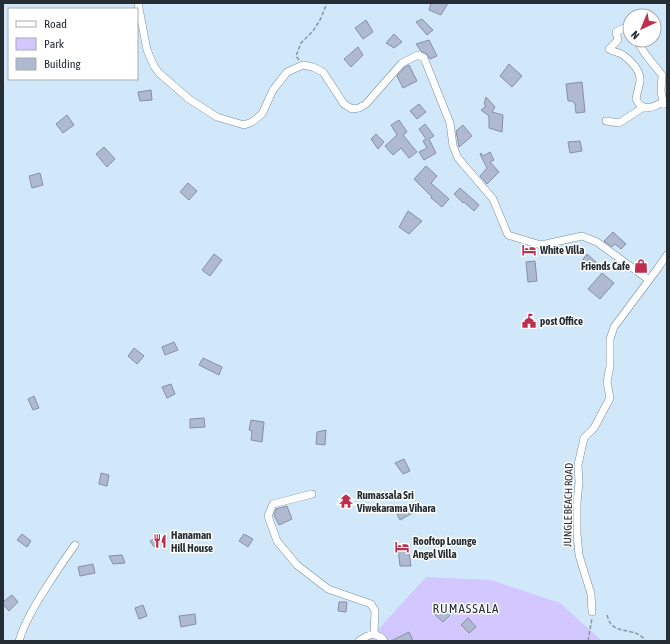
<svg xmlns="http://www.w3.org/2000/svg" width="670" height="644" font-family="'Asap Condensed',sans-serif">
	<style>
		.green { fill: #d2c7fe }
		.building { fill: #afb9d0; stroke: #868fa5 }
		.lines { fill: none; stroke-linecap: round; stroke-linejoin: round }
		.minor-casing { stroke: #788d9d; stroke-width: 8 }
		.path { stroke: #8798a5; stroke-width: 1.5; stroke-dasharray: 4 2; stroke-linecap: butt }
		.minor { stroke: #fff; stroke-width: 7 }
		.labels { text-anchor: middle; stroke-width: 3; stroke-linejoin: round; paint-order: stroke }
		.poi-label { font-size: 11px; font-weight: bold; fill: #252e34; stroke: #fff; text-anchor: start }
		.street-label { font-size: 11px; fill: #252e34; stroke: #fff }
		.quarter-label { font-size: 13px; letter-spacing: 1px; fill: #252e34; stroke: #fff }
	</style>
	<rect width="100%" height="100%" fill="#d1e8fa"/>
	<!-- green -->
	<path class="green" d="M426,577L491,580L560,603L602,641H359L374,634Z"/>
	<!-- building -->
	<path class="building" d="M431,3H448L441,15L429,10Z
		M422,19L433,30L427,35L416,22Z
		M366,20L373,32L363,39L355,28Z
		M394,34L402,42L394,48L386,43Z
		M429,40L437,56L430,59L427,54L421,51L416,44Z
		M358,47L363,55L351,67L344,59Z
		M509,64L522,76L512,87L500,76Z
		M409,65L417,81L403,88L397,76L405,67Z
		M582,82L585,112L576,113L575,104L572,101H568L566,84Z
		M151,90L152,100L140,101L138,92Z
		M486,97L495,107L492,112L503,115L502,132L489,128V116L481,110L486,106L484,104Z
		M419,104L426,112L417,119L410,111Z
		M67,115L74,125L63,133L56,124Z
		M399,120L407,132L403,135L417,152L409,158L401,148L393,155L385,146L397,135L391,125Z
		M425,124L434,136L429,139L436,153L424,160L419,152L427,148L423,141L426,139L419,129Z
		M463,125L472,136L459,147L456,131Z
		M376,134L384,142L378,149L371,139Z
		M580,141L582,151L570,153L568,142Z
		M104,147L115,159L107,167L96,154Z
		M490,152L494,160L490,162L499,172L487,184L480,176L487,168L480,154L481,153L483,156Z
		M426,166L437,176L431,183L449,199L442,207L431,198L432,197L414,179Z
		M40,173L43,185L32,188L29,176Z
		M188,183L197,191L189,200L180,192Z
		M460,188L479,205L474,211L464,202L463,203L454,194Z
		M408,211L422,221L409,234L399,227Z
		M613,232L626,244L621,249L615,244L612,247L604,241Z
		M214,254L222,260L210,276L202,270Z
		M587,254L597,263L590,271L581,262Z
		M535,261L537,281L528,282L526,262Z
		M602,273L614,283L600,299L588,289Z
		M174,342L178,350L165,355L162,347Z
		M134,348L144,356L137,364L128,356Z
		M203,358L222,367L219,375L199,365Z
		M171,384L175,394L167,398L162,387Z
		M34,396L39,408L33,410L28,399Z
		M204,418L205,427L190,428V419Z
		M251,420L264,422L262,442L251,440L252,431L249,430Z
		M326,430L325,445L316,444L317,432Z
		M404,459L410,471L403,474L395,463Z
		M101,473L109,475L107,486L99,484Z
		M416,504L420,509L400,520L397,514Z
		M287,506L292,519L279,525L274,515L276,509Z
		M22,534L31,541L27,547L17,540Z
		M244,534L253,539L248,547L239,541Z
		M160,535L163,542L154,547L150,541Z
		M408,547L411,566H400L398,548Z
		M122,555L125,563L113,564L109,556Z
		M93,564L95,573L80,576L78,567Z
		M12,595L18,602L9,611L3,604V602Z
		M339,602H347L346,612L338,611Z
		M440,603L452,613L443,622L432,612Z
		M143,605L147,616L139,619L135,608Z
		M195,614L196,624L181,627L179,616Z
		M468,618L476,627L469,633L461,625Z
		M409,632L413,641H391Z"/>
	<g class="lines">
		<defs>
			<path id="minor" d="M138,3L147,50L154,66L159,73L189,99L217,117L244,125L252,122L262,114L273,90L287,72L303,65L313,67L323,72L344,104L352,109L359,108L366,104L402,63L418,55L424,58L450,123L453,146L458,158L493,199L508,235L541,245L582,236L597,242L649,280
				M630,30L628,26L616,32L618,40L609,49C613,52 619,52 623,55C631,61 641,70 640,81C639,87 637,93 636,99C638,101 638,104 640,105C646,111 658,105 663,102L667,104
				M636,40L646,55L662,75L661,91L663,102
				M606,121L619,123L644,107
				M312,494L273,504L268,516L277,541L297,565L328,589L371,604L375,611L374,634L367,636L359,641
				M592,612L591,594L579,555L577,534V503L579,482L578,465L584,438L594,428L610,398L607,382L610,366V339L614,327L658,268L667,255
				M374,634L382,638L384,641
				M19,641C24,624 33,609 42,594C53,577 63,561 75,545"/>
		</defs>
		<!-- minor casing -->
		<use href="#minor" class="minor-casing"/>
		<!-- path -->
		<path class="path" d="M299,60L296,56L301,43L313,31L320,20L327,3
			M607,615C608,618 609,622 611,624C619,634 639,628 645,641
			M588,641L592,618"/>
		<!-- minor -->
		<use href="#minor" class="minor"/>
	</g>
	<!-- icons -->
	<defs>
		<symbol id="hotel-bare" viewBox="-9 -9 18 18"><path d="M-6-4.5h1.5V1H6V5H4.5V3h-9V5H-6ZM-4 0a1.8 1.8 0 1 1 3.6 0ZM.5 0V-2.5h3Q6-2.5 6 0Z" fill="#be2e4f" stroke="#fff" stroke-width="2.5" paint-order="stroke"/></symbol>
		<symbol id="shop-bare" viewBox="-9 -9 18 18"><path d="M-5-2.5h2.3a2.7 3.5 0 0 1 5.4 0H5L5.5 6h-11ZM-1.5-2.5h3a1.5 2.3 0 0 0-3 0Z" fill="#be2e4f" stroke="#fff" stroke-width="2.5" paint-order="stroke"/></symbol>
		<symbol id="civic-bare" viewBox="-9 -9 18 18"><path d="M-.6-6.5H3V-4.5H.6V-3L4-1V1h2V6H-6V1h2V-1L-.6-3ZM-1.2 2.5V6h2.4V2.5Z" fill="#be2e4f" stroke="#fff" stroke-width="2.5" paint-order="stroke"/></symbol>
		<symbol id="temple-bare" viewBox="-9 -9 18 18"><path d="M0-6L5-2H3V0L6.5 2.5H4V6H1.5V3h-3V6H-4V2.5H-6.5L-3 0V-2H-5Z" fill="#be2e4f" stroke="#fff" stroke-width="2.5" paint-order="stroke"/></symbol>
		<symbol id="restaurant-bare" viewBox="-9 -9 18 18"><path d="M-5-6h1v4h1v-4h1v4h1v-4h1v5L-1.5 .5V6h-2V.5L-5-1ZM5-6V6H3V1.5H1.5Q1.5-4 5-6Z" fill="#be2e4f" stroke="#fff" stroke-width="2.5" paint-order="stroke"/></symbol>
	</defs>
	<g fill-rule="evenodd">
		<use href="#hotel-bare" x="519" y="240" width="20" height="20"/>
		<use href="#shop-bare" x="631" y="256" width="20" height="20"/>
		<use href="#civic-bare" x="519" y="311" width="20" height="20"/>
		<use href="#temple-bare" x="336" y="491" width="20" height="20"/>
		<use href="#restaurant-bare" x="150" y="531" width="20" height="20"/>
		<use href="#hotel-bare" x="392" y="537" width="20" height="20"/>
	</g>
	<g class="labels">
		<!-- poi labels -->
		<g class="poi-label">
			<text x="540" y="254">White Villa</text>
			<text x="630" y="270" text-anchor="end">Friends Cafe</text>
			<text x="540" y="325">post Office</text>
			<text x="357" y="499">Rumassala Sri<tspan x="357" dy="13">Viwekarama Vihara</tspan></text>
			<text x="171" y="539">Hanaman<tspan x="171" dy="13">Hill House</tspan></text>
			<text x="413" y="545">Rooftop Lounge<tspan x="413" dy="13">Angel Villa</tspan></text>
		</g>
		<!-- street labels -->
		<g class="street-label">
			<text transform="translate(568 505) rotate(-89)" y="4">JUNGLE BEACH ROAD</text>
		</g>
		<!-- quarter labels -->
		<g class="quarter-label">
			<text x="466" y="613">RUMASSALA</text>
		</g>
	</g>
	<!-- border -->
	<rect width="670" height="644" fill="none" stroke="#252e34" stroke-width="8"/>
	<!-- legend -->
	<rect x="8" y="8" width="130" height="72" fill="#ffffff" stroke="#a8abae"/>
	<rect x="16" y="21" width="20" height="6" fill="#ffffff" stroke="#a8abae"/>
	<text x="44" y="28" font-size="12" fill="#252e34">Road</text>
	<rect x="16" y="38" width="20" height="12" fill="#d2c7fe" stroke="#a8abae"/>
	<text x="44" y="48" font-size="12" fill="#252e34">Park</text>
	<rect x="16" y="58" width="20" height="12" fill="#afb9d0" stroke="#a8abae"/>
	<text x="44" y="68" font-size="12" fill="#252e34">Building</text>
	<!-- north arrow -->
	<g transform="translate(642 28) rotate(224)"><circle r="19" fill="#ffffff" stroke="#a8abae"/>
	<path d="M0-3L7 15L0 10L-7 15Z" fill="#be2e4f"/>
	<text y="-6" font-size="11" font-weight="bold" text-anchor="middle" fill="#252e34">N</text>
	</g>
</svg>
